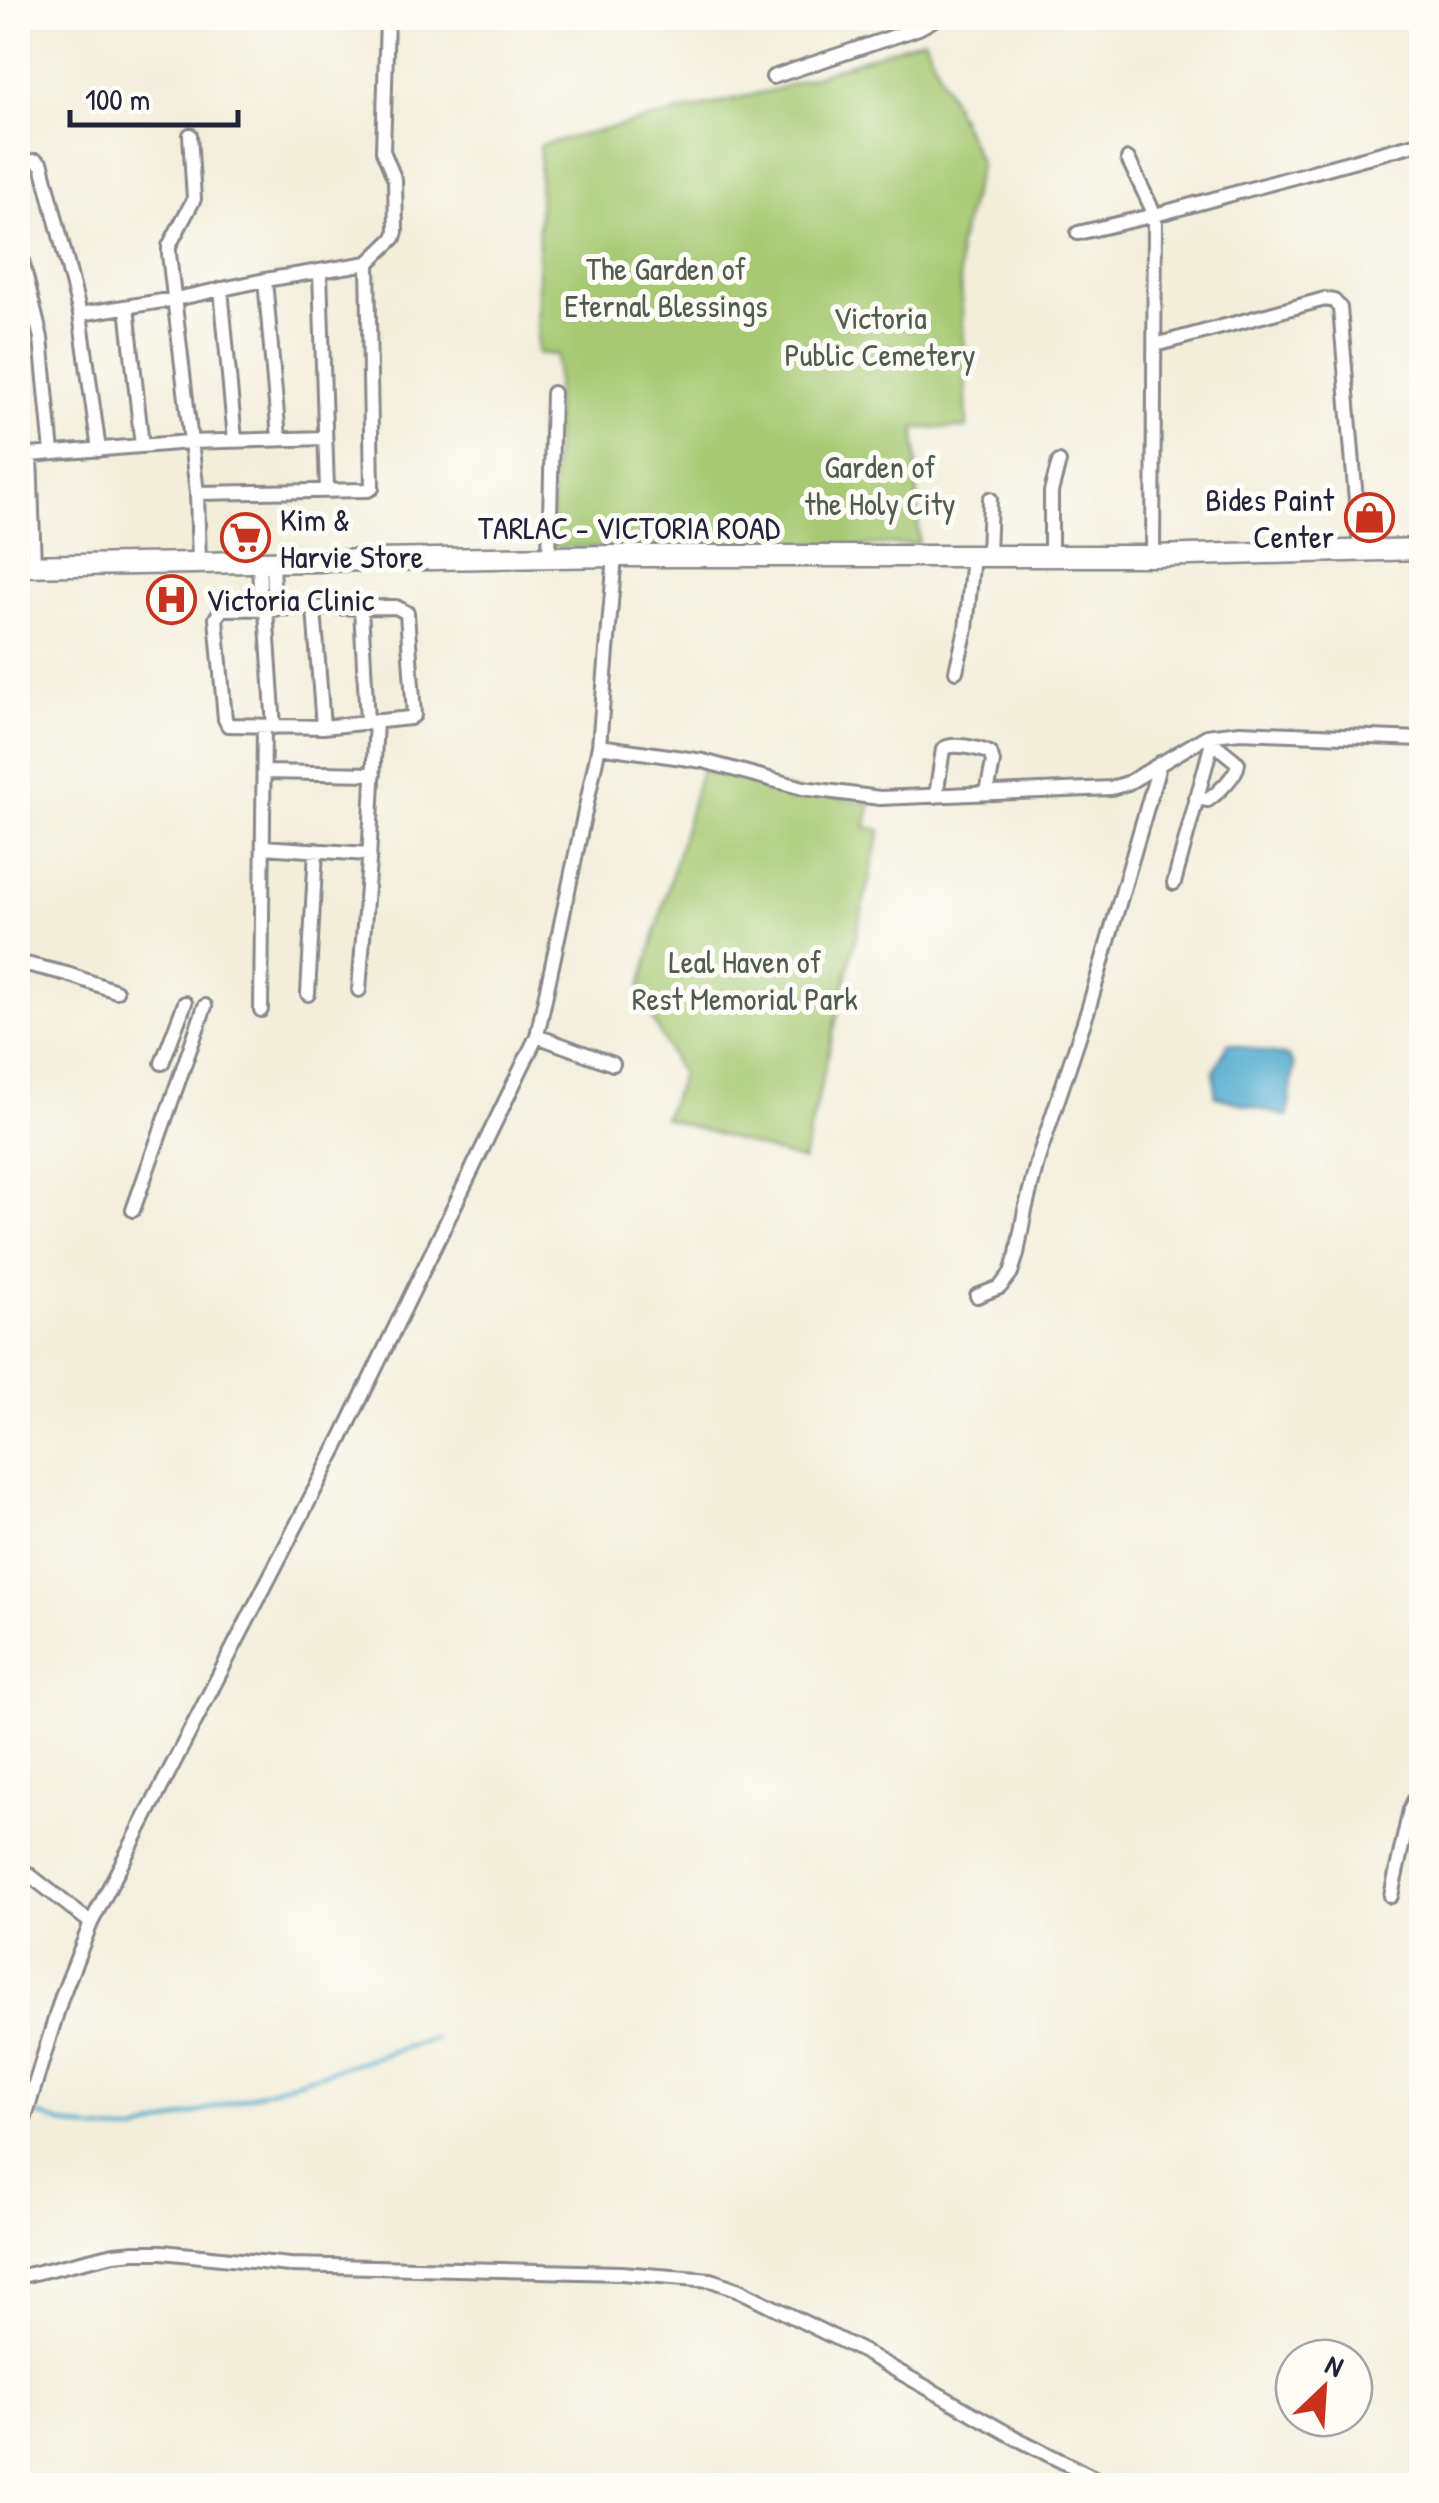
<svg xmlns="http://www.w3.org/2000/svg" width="1439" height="2503" font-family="'Patrick Hand',sans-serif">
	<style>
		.green { fill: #a6c972; stroke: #647656; stroke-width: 2.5 }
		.water { fill: #51accf; stroke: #3a6785; stroke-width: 2.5 }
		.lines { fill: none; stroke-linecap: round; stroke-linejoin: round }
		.stream { stroke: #51accf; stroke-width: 4 }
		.street-casing { stroke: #8a888a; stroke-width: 18 }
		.primary-casing { stroke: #8a888a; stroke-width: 25 }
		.street { stroke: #fff; stroke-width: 12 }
		.primary { stroke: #fff; stroke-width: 20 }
		.labels { text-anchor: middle; stroke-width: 10; stroke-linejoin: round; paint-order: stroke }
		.park-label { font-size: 32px; fill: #505c4e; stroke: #fdfcf7 }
		.poi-label { font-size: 32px; fill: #22223b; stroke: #fdfcf7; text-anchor: start }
		.street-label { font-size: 32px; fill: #22223b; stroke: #fdfcf7 }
	</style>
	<rect width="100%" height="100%" fill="#fdfcf7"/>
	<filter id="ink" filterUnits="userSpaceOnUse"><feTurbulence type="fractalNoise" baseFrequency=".01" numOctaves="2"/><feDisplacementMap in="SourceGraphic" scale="20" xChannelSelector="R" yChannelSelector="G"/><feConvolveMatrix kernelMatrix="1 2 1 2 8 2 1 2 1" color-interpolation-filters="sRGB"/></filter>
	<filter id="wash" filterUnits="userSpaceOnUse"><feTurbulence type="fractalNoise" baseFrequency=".0048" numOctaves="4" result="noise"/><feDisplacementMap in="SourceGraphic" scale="40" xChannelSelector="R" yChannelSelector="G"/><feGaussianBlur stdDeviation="2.25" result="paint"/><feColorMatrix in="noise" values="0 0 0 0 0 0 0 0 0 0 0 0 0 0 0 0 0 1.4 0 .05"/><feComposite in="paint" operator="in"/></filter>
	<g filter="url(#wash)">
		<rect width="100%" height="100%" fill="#f2eeda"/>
		<!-- green -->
		<path class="green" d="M924,38L980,163L958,249L965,355L967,428H915L919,543L836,548L551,547L557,355L537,353L540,145L777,89Z
			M701,769L802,793L871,803L866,827L881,830L803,1161L664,1118L681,1075L639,993Z"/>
		<!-- water -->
		<path class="water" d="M1228,1043L1289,1057L1294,1066L1288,1117L1215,1096L1214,1071Z"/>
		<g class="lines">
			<!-- stream -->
			<path class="stream" d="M32,2112C69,2128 96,2132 136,2132L435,2038"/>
		</g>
	</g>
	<g filter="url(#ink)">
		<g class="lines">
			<defs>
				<path id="street" d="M773,77L919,28L937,18
					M190,135L194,199L169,246V254L197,493L199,564
					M1128,159L1155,215L1153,556
					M18,162L37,161L42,165L80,314L99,450
					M1078,233L1155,215L1422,142
					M18,244L41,338L52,453
					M320,271L327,490
					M265,280L279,438
					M221,289L235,440
					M127,307L142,446
					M80,314L175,299L265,280L368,263L394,238L396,232L395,180L383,151L387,18
					M1155,345L1325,299L1334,301L1340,308L1360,549
					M30,455L34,566
					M18,456L189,442L325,438
					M197,493L368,490L372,488L368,263
					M988,556L990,499
					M1051,556V492L1059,462
					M549,558L553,393
					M259,563L261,610
					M272,563L274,610
					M396,607L407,613L414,715L410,718L323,727L228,725L225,719L216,618L222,609Z
					M361,608L367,722
					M314,609L323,727
					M266,610L274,727
					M956,671L966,629L973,556
					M599,746L703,761L803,788L880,798L1111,788L1128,783L1207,736L1214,735L1240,732L1422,739
					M264,772L374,774
					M936,796L943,749C953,742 978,748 990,753L993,762L987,793
					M1196,798L1208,800C1218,793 1237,775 1238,763L1212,742
					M263,847L368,854
					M1174,883L1214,735
					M18,962L67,974L116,991
					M359,990L369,861L376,721
					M308,994L316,850
					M261,1010L264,727
					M537,1036L613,1064
					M162,1063L185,1003
					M133,1210L205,1006
					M977,1296L1000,1287L1011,1273L1017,1254L1025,1210L1038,1159L1088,1010L1160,763
					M18,1866L91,1923
					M1391,1896L1410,1810L1414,1801L1422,1795
					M18,2140L62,1996L91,1923L342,1437L537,1036L599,746L615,556
					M18,2277L114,2254L135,2252H162L290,2265L621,2273L711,2280L739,2290L864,2352L1014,2437L1110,2486
					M18,2388H19"/>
				<path id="primary" d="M18,566L615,556H1153L1422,549"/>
			</defs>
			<!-- street casing -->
			<use href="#street" class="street-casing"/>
			<!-- primary casing -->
			<use href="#primary" class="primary-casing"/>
			<!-- street -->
			<use href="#street" class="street"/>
			<!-- primary -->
			<use href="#primary" class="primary"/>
		</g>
	</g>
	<!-- icons -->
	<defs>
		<symbol id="shop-ring" viewBox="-11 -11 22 22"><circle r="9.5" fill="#fdfcf7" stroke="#c8321e" stroke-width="1.5"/><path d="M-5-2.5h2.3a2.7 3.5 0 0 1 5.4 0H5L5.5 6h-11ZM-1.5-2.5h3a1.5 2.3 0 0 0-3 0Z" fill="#c8321e"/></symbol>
		<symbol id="supermarket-ring" viewBox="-11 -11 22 22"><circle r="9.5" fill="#fdfcf7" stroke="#c8321e" stroke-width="1.5"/><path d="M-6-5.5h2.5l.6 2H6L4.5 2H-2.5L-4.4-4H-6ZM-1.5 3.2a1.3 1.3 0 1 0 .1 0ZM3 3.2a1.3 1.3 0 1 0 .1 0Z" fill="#c8321e"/></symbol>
		<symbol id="hospital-ring" viewBox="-11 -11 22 22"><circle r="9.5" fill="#fdfcf7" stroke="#c8321e" stroke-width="1.5"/><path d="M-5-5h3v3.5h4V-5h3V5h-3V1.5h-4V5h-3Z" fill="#c8321e"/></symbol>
	</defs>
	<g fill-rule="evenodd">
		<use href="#shop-ring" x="1342" y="490" width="55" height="55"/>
		<use href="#supermarket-ring" x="218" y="510" width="55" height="55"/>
		<use href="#hospital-ring" x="144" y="572" width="55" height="55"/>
	</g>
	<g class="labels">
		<!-- park labels -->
		<g class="park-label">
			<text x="666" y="280">The Garden of<tspan x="666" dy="37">Eternal Blessings</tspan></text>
			<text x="880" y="329">Victoria<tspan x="880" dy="37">Public Cemetery</tspan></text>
			<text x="880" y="478">Garden of<tspan x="880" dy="37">the Holy City</tspan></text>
			<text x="745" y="973">Leal Haven of<tspan x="745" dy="37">Rest Memorial Park</tspan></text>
		</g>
		<!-- poi labels -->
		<g class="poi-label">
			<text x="1334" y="511" text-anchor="end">Bides Paint<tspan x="1334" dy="37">Center</tspan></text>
			<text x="280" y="531">Kim &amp;<tspan x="280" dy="37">Harvie Store</tspan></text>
			<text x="206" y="611">Victoria Clinic</text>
		</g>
		<!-- street labels -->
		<g class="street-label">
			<text x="629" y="539">TARLAC - VICTORIA ROAD</text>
		</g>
	</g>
	<!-- margin -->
	<rect width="1439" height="2503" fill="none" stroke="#fdfcf7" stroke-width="60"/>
	<!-- north arrow -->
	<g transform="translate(1324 2388) rotate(25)"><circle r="48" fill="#fdfcf7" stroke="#a5a5ac" stroke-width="2.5"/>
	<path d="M0-8L18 38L0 25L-18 38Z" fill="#c8321e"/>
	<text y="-15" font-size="28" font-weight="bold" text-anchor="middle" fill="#22223b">N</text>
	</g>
	<!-- scale -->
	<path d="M70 110v15h168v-15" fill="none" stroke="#22223b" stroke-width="5"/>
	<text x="85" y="110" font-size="30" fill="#22223b" stroke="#fdfcf7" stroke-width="8" paint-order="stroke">100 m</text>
</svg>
